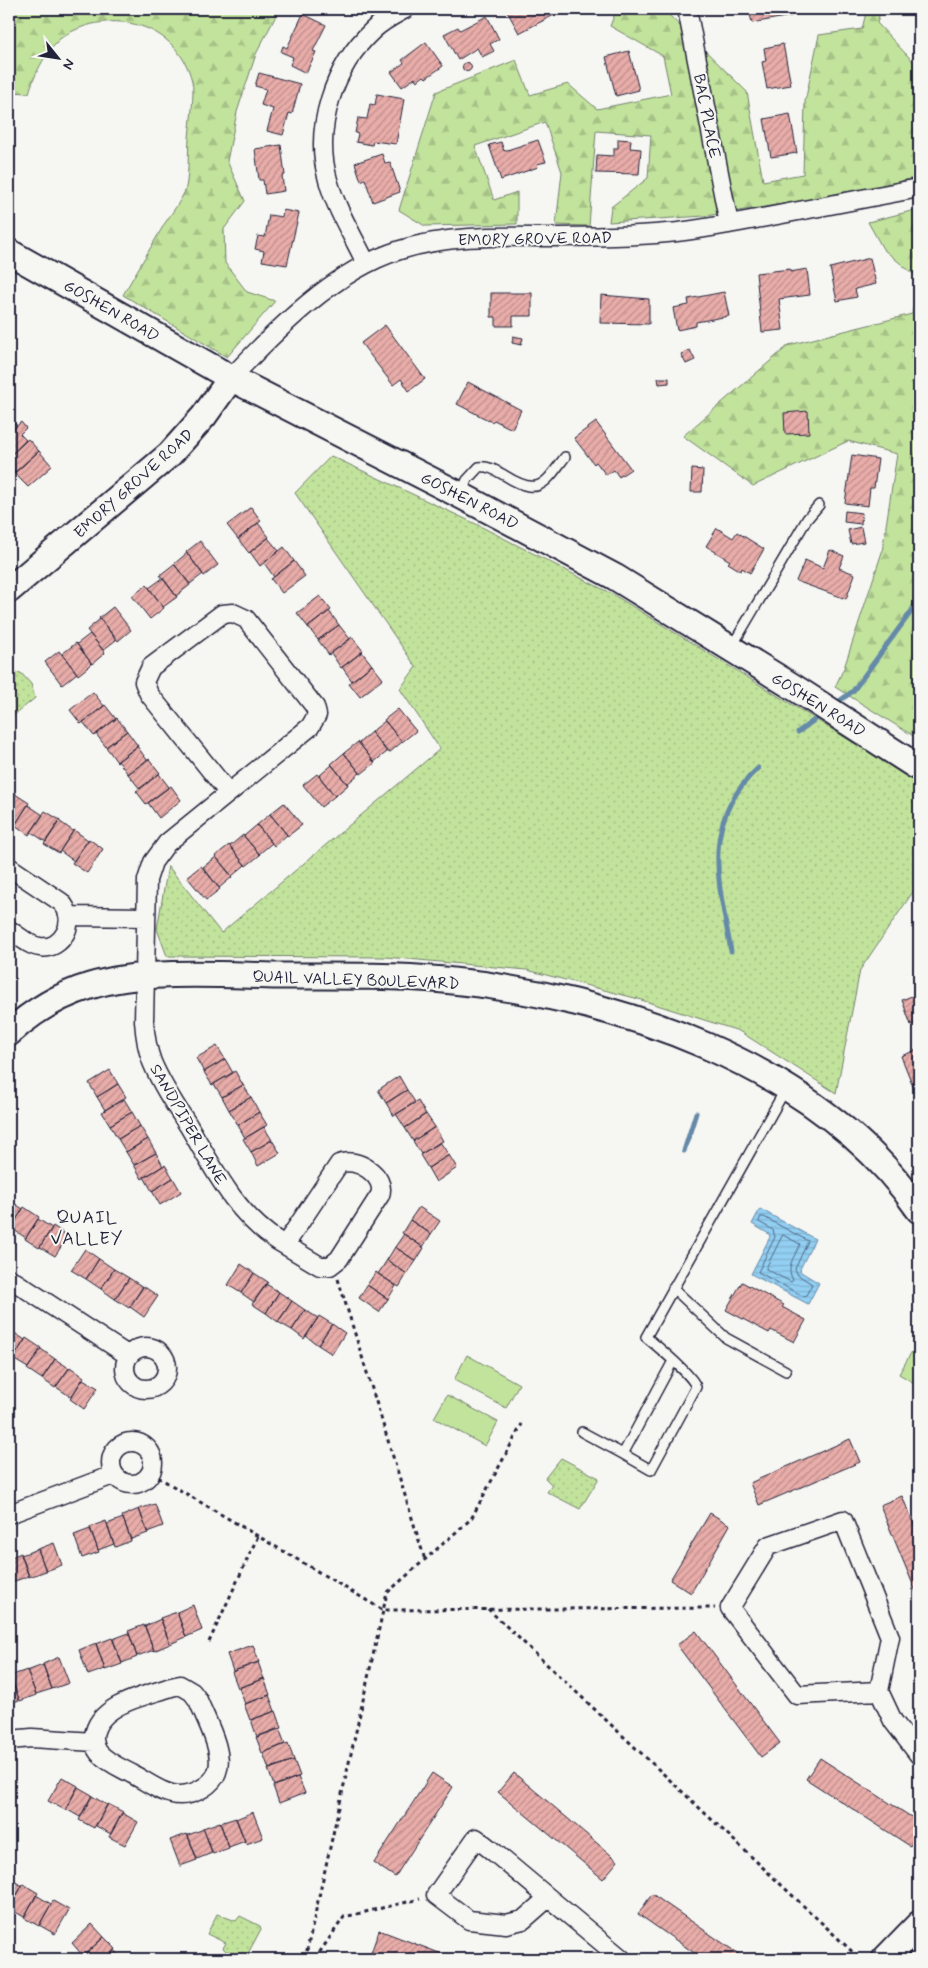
<svg xmlns="http://www.w3.org/2000/svg" width="928" height="1968" font-family="Mynerve,sans-serif">
	<style>
		.grass { fill: url(#grass-dots); stroke: #72826c }
		.forest { fill: url(#forest-firs); stroke: #72826c }
		.pitch { fill: #c2e39c; stroke: #72826c }
		.water { fill: url(#water-rules); stroke: #658aa9 }
		.lines { fill: none; stroke-linecap: round; stroke-linejoin: round }
		.shore { stroke: #4f6784; stroke-width: 1 }
		.stream { stroke: #658aa9; stroke-width: 5 }
		.building { fill: url(#building-hatch); stroke: #22223b }
		.lane-casing { stroke: #22223b; stroke-width: 12 }
		.street-casing { stroke: #22223b; stroke-width: 21 }
		.secondary-casing { stroke: #22223b; stroke-width: 29 }
		.path { stroke: #22223b; stroke-width: 3; stroke-dasharray: 4 4; stroke-linecap: butt }
		.lane { stroke: #f6f6f2; stroke-width: 9 }
		.street { stroke: #f6f6f2; stroke-width: 18 }
		.secondary { stroke: #f6f6f2; stroke-width: 25 }
		.labels { text-anchor: middle; stroke-width: 4; stroke-linejoin: round; paint-order: stroke }
		.street-label { font-size: 16px; fill: #22223b; stroke: #f6f6f2 }
		.neighbourhood-label { font-size: 18px; letter-spacing: 1px; fill: #22223b; stroke: #f6f6f2 }
	</style>
	<defs>
		<pattern id="grass-dots" width="8" height="8" patternUnits="userSpaceOnUse" patternTransform="scale(1.25)"><rect width="8" height="8" fill="#c2e39c"/><path d="M2 2h.1M6 6h.1" fill="none" stroke="#a6c287" stroke-width="1.8" stroke-linecap="round"/></pattern>
		<pattern id="forest-firs" width="22" height="20" patternUnits="userSpaceOnUse" patternTransform="scale(1.25)"><rect width="22" height="20" fill="#c2e39c"/><path d="M5 1l3.5 6h-7zM16 11l3.5 6h-7z" fill="#a6c287"/></pattern>
		<pattern id="water-rules" width="6" height="5" patternUnits="userSpaceOnUse" patternTransform="scale(1.25)"><rect width="6" height="5" fill="#92cff2"/><path d="M0 2.5h6" fill="none" stroke="#7eb1d0"/></pattern>
		<pattern id="building-hatch" width="6" height="6" patternUnits="userSpaceOnUse" patternTransform="scale(1.25)"><rect width="6" height="6" fill="#e9ada9"/><path d="M-1 1l2-2M0 6l6-6M5 7l2-2" fill="none" stroke="#bc8c8b"/></pattern>
	</defs>
	<rect width="100%" height="100%" fill="#f6f6f2"/>
	<filter id="ink" filterUnits="userSpaceOnUse"><feTurbulence type="fractalNoise" baseFrequency=".02" numOctaves="2"/><feDisplacementMap in="SourceGraphic" scale="10" xChannelSelector="R" yChannelSelector="G"/><feConvolveMatrix kernelMatrix="1 2 1 2 8 2 1 2 1" color-interpolation-filters="sRGB"/></filter>
	<g filter="url(#ink)">
		<!-- grass -->
		<path class="grass" d="M331,456L474,523L614,595L919,783V883L860,970L836,1093L739,1031L635,998L527,970L386,957L167,956L157,929L168,866L221,933L440,749L400,689L416,667L295,493Z
			M14,672L21,673L31,684L35,698L13,716H9V678Z
			M561,1458L599,1478L580,1509L547,1492L552,1485L545,1478Z
			M217,1914L236,1921L240,1916L260,1926L261,1929L245,1959L226,1951L223,1948L226,1943L207,1934Z"/>
		<!-- forest -->
		<path class="forest" d="M9,9H282L279,10L256,54L237,112L227,161L245,201L224,229L225,263L247,292L275,301L227,357L123,295C137,271 151,247 165,223C172,213 180,202 185,191C189,180 188,151 189,138C190,124 195,93 192,81C178,24 111,6 64,36C48,46 34,75 29,93L9,92Z
			M617,9H663L747,92L763,181L803,174L805,102L819,35L862,29L867,9H881L877,23L919,68V177L830,197L705,216L609,222L611,207L648,178L651,135L596,131L589,226L556,225L562,172L545,122L475,146L494,200L517,192V224L425,226L399,210L436,92L516,60L530,95L568,84L597,109L671,94L663,56L610,26Z
			M919,209V726L915,737L835,687L844,668L882,552L897,454L848,441L753,486L683,436L789,345L912,314L918,278L883,249L868,222Z"/>
		<!-- pitch -->
		<path class="pitch" d="M919,1339V1386L899,1374Z
			M467,1355L519,1384L506,1408L454,1380Z
			M447,1395L498,1422L485,1446L434,1418Z"/>
		<!-- water -->
		<path class="water" d="M760,1209L815,1239L800,1269L801,1272L819,1283L808,1304L751,1274L770,1237L769,1234L752,1224Z"/>
		<g class="lines">
			<!-- shore -->
			<path class="shore" d="M761,1217H764L808,1241L795,1269L798,1275L812,1284L805,1297L758,1272L775,1237L773,1230L759,1222Z
				M783,1235L800,1244C795,1257 785,1266 793,1280L791,1282L766,1269Z"/>
			<!-- stream -->
			<path class="stream" d="M834,705L853,691L919,601
				M798,732L821,715
				M731,951C719,882 699,823 758,768
				M684,1151L696,1113"/>
		</g>
		<!-- building -->
		<path class="building" d="M506,9H554L556,14L519,33Z
			M749,9H790L791,16L752,23Z
			M303,14L326,25L313,51L316,52L306,73L290,65L293,57L281,52L283,46L287,48Z
			M487,16L499,39L490,44L494,51L482,57L477,48L458,60L444,34L458,27L460,30Z
			M426,42L443,66L426,78L424,76L417,81L415,78L402,87L391,72L404,63L402,60Z
			M783,44L791,85L767,89L762,62L766,61L764,48Z
			M629,51L639,90L616,96L606,57Z
			M462.5 67a4.5 4.5 0 1 1 9 0a4.5 4.5 0 1 1-9 0Z
			M259,73L300,84L292,114L289,113L283,135L267,131L273,109L261,105L266,89L255,86Z
			M377,94L404,99L396,144L373,141L372,145L356,142L358,134L355,133L358,118L367,119L370,104L375,105Z
			M790,114L797,153L771,157L764,119Z
			M618,139L631,140L630,148L641,149L639,174L596,173L597,155L614,156V148H618Z
			M538,140L546,162L537,164L538,167L501,180L489,145L501,142L504,151Z
			M281,145L285,175L282,176L284,191L265,194L263,180H259L255,149Z
			M382,154L385,163L390,162L400,192L373,202L365,179L361,181L355,163Z
			M283,210L299,213L287,265L262,261L264,251L255,249L258,236L265,237L269,215L282,217Z
			M870,258L876,284L855,289L857,297L837,301L830,268Z
			M790,269V272L807,269L810,295L779,299L783,330L762,332L756,273Z
			M724,292L729,316L696,322V326L677,330L673,308L689,305L688,299Z
			M491,293H532V316H513V326H496V317H491Z
			M601,295L649,299V324L600,323Z
			M385,325L425,379L409,391L401,379L393,385L361,343Z
			M513,336L523,338L521,345L512,343Z
			M690,350L695,360L686,364L681,354Z
			M658,378H669V383L659,384Z
			M468,382L521,410L512,429L494,420L492,422L457,404Z
			M808,411L809,433L785,434L784,413Z
			M9,417L17,426L9,433Z
			M21,422L26,428L20,434L26,440L9,457V433Z
			M596,422L631,469L619,477L614,470L606,475L596,462L594,464L574,438Z
			M28,439L39,451L16,472L9,464V457Z
			M39,451L52,466L28,487L14,473Z
			M852,455L878,459L874,488H870L868,506L845,503Z
			M692,469L703,470L702,492H691Z
			M251,507L261,521L238,539L227,525Z
			M845,511L862,513L861,524L844,522Z
			M258,523L269,537L249,553L238,539Z
			M861,527L864,542L851,544L848,530Z
			M717,528L733,538L737,532L764,549L750,573L742,568L741,571L728,563L730,561L706,546Z
			M268,538L279,551L260,566L250,552Z
			M200,541L218,565L204,576L186,552Z
			M284,547L294,561L274,577L264,563Z
			M830,550L844,556L839,568L855,574L846,599L796,581L805,560L823,568Z
			M187,553L203,574L190,584L174,564Z
			M294,561L305,576L282,593L271,579Z
			M174,564L190,585L176,596L160,575Z
			M163,578L177,597L163,607L149,588Z
			M147,585L164,608L150,619L132,596Z
			M320,596L331,610L308,627L297,613Z
			M113,607L131,630L118,641L99,618Z
			M329,611L339,625L318,640L308,627Z
			M100,619L116,640L103,650L87,630Z
			M339,625L350,639L329,655L318,640Z
			M90,634L105,653L92,664L77,644Z
			M352,637L363,651L341,668L331,653Z
			M76,643L92,664L78,675L62,654Z
			M59,651L77,673L62,685L45,662Z
			M362,652L372,665L352,681L342,667Z
			M372,665L383,679L360,697L349,683Z
			M93,692L104,706L81,724L70,710Z
			M105,705L116,719L94,736L83,722Z
			M398,709L416,731L402,742L384,720Z
			M117,718L127,731L106,747L96,734Z
			M385,721L402,742L389,753L371,732Z
			M127,731L138,746L117,762L106,747Z
			M371,732L387,752L374,762L359,743Z
			M358,742L375,763L361,774L344,753Z
			M137,746L147,760L128,774L118,761Z
			M344,753L360,773L347,784L331,764Z
			M149,759L160,773L140,789L128,774Z
			M332,765L348,785L335,796L319,776Z
			M159,774L169,787L146,804L136,791Z
			M317,774L335,796L321,807L303,785Z
			M171,786L181,800L159,818L148,803Z
			M9,788L16,793L9,804Z
			M15,794L29,803L15,825L9,822V804Z
			M284,803L302,825L288,836L270,814Z
			M28,805L43,815L29,835L15,825Z
			M45,811L60,820L46,842L31,832Z
			M270,814L287,835L274,846L257,825Z
			M59,821L73,831L59,853L44,844Z
			M257,825L272,843L259,854L244,836Z
			M74,830L88,840L74,861L60,851Z
			M243,835L260,855L246,866L230,846Z
			M89,839L103,849L87,873L72,863Z
			M229,845L245,865L232,876L215,856Z
			M216,857L232,877L219,888L203,867Z
			M201,866L220,889L206,900L187,877Z
			M919,993V1022L911,1025L902,1000Z
			M217,1046L225,1059L204,1072L196,1058Z
			M919,1049V1101L901,1056Z
			M225,1059L233,1073L212,1085L204,1072Z
			M110,1070L118,1084L97,1097L89,1083Z
			M235,1071L243,1085L222,1097L214,1084Z
			M399,1076L407,1090L386,1103L378,1090Z
			M118,1084L126,1097L105,1110L97,1097Z
			M243,1085L251,1097L229,1110L222,1097Z
			M407,1090L415,1102L394,1116L386,1103Z
			M251,1097L259,1112L238,1125L229,1110Z
			M124,1099L132,1112L110,1125L102,1112Z
			M418,1101L426,1114L405,1128L396,1114Z
			M132,1112L140,1126L118,1139L110,1125Z
			M259,1112L267,1125L245,1138L238,1125Z
			M426,1114L435,1127L413,1141L405,1128Z
			M140,1126L148,1139L126,1152L118,1139Z
			M264,1127L272,1140L251,1152L243,1139Z
			M435,1127L443,1141L421,1154L413,1141Z
			M148,1139L156,1153L134,1165L126,1152Z
			M272,1140L280,1153L258,1166L251,1152Z
			M440,1142L449,1155L428,1168L420,1155Z
			M156,1153L163,1166L142,1179L134,1165Z
			M449,1155L457,1168L436,1182L428,1168Z
			M165,1165L173,1178L152,1191L144,1177Z
			M173,1178L181,1192L160,1205L152,1191Z
			M9,1200L23,1209L10,1229H9Z
			M24,1207L39,1217L26,1238L11,1228Z
			M419,1207L440,1221L431,1234L410,1220Z
			M38,1219L52,1228L39,1248L25,1239Z
			M410,1220L431,1234L423,1247L402,1233Z
			M53,1226L68,1236L55,1256L40,1247Z
			M404,1234L424,1248L416,1261L395,1247Z
			M395,1247L416,1261L407,1274L387,1260Z
			M85,1249L99,1259L86,1279L71,1270Z
			M99,1259L114,1269L101,1289L86,1279Z
			M387,1260L407,1274L399,1287L378,1274Z
			M241,1264L254,1273L241,1293L228,1285Z
			M114,1269L129,1278L115,1299L101,1289Z
			M376,1272L396,1286L388,1299L367,1285Z
			M254,1273L268,1282L254,1302L241,1293Z
			M129,1278L143,1287L129,1308L115,1299Z
			M742,1282L784,1305L782,1307L806,1320L794,1342L771,1330L769,1333L726,1310Z
			M266,1284L279,1292L266,1313L252,1304Z
			M367,1285L388,1299L379,1312L359,1298Z
			M143,1286L158,1296L144,1317L130,1307Z
			M279,1292L292,1301L278,1322L266,1313Z
			M292,1301L305,1310L292,1330L278,1322Z
			M305,1310L318,1318L304,1339L292,1330Z
			M319,1316L332,1324L318,1345L306,1336Z
			M332,1324L345,1333L332,1354L318,1345Z
			M10,1330L25,1340L12,1360L9,1358V1332Z
			M26,1338L41,1348L28,1368L13,1359Z
			M41,1349L55,1359L42,1379L27,1369Z
			M55,1359L69,1368L55,1388L42,1379Z
			M70,1367L84,1377L71,1397L56,1387Z
			M83,1379L98,1388L84,1409L70,1399Z
			M850,1439L860,1462L759,1505L750,1483Z
			M902,1496L919,1537V1599L880,1505Z
			M155,1504L163,1526L147,1532L139,1509Z
			M139,1509L148,1533L131,1539L122,1516Z
			M710,1513L730,1525L691,1593L670,1580Z
			M123,1518L131,1541L115,1547L107,1524Z
			M106,1521L114,1544L98,1550L90,1527Z
			M90,1529L99,1552L82,1558L74,1535Z
			M54,1543L62,1565L46,1571L38,1549Z
			M38,1549L46,1571L29,1577L21,1555Z
			M21,1553L29,1576L12,1582L9,1574V1558Z
			M193,1605L202,1630L186,1637L177,1612Z
			M177,1612L186,1637L170,1644L160,1618Z
			M161,1619L170,1644L154,1651L145,1626Z
			M144,1625L154,1650L137,1656L128,1631Z
			M696,1631L780,1743L761,1757L677,1645Z
			M129,1633L137,1657L122,1663L113,1639Z
			M112,1638L122,1664L105,1670L96,1644Z
			M96,1643L105,1669L88,1675L79,1650Z
			M253,1645L259,1662L233,1671L227,1654Z
			M59,1657L69,1683L52,1689L43,1664Z
			M258,1662L264,1679L238,1688L232,1672Z
			M43,1665L52,1689L36,1694L27,1671Z
			M27,1670L36,1695L20,1701L10,1676Z
			M11,1677L19,1700L9,1704V1678Z
			M264,1678L270,1695L245,1704L239,1688Z
			M269,1695L275,1711L250,1720L244,1704Z
			M276,1711L282,1728L257,1737L251,1720Z
			M279,1728L285,1744L262,1753L256,1737Z
			M288,1743L294,1760L269,1769L263,1753Z
			M820,1758L919,1822V1832L910,1846L806,1779Z
			M294,1760L300,1776L274,1786L268,1769Z
			M432,1773L453,1787L395,1877L374,1863Z
			M514,1773L618,1861L603,1879L498,1792Z
			M62,1777L78,1786L65,1810L48,1801Z
			M298,1777L305,1793L279,1803L273,1786Z
			M78,1787L92,1795L80,1817L66,1809Z
			M92,1796L107,1805L94,1828L79,1820Z
			M108,1804L123,1812L111,1834L96,1826Z
			M253,1812L263,1838L246,1844L236,1819Z
			M122,1813L138,1822L125,1845L109,1837Z
			M236,1818L245,1841L229,1847L220,1823Z
			M220,1822L229,1848L213,1854L203,1828Z
			M204,1829L212,1853L197,1859L188,1835Z
			M187,1834L197,1860L180,1866L170,1840Z
			M9,1878L22,1886L9,1909Z
			M23,1884L38,1893L24,1917L9,1908Z
			M652,1894L740,1955L737,1959H703L638,1914Z
			M36,1895L51,1904L39,1926L24,1918Z
			M53,1901L69,1910L55,1934L39,1925Z
			M92,1924L104,1937L83,1956L72,1943Z
			M379,1930L455,1959H388L371,1953Z
			M104,1937L116,1949L105,1959H88L84,1955Z
			M115,1950L123,1959H105Z"/>
		<g class="lines">
			<defs>
				<path id="lane" d="M461,493L467,480L479,467C489,466 495,470 504,475C539,497 544,485 565,457
					M731,648L807,519L819,505
					M673,1288L726,1338L786,1371
					M673,1361L623,1454L651,1470L696,1387C693,1376 657,1346 646,1337L785,1090
					M582,1432L623,1454"/>
				<path id="street" d="M687,9L729,224
					M366,263C353,236 336,209 328,180C313,128 334,66 373,30C382,21 394,15 405,9
					M231,378C277,329 335,270 400,250C445,236 493,236 539,237C582,237 624,237 667,233C700,230 734,223 767,217C818,207 869,198 919,188
					M228,792L149,694L144,682L151,667L222,614L233,613L246,619L315,707L317,715L310,727L167,843L153,862L147,880L144,1021C145,1035 147,1049 152,1062C161,1084 175,1105 188,1125C213,1167 235,1214 278,1241L320,1266H330L339,1259L380,1195C387,1176 356,1156 339,1164L285,1245
					M9,867L61,902C79,920 62,951 40,947C29,946 18,935 9,930
					M69,916L145,917
					M9,1278L129,1356
					M125 1368a21 21 0 1 1 42 0a21 21 0 1 1-42 0Z
					M111 1463a21 21 0 1 1 42 0a21 21 0 1 1-42 0Z
					M9,1514L113,1475
					M180,1685L192,1692L198,1700C205,1718 225,1753 217,1772C213,1785 194,1795 180,1795C163,1795 146,1781 132,1774C121,1768 108,1763 99,1753C95,1748 94,1742 94,1736C98,1704 146,1696 171,1687Z
					M879,1691L797,1695L730,1608L768,1546L843,1520L890,1637L879,1691L893,1721L919,1755
					M9,1740L32,1738L94,1742
					M548,1898L523,1920L506,1924L469,1920L436,1895L476,1838L495,1853L622,1959"/>
				<path id="secondary" d="M9,252L231,378L460,495L615,577L795,688L919,768
					M9,590L170,454L204,416L231,378
					M9,1033C32,1012 60,995 90,986C144,969 222,975 279,976C334,976 389,975 444,980C613,996 819,1064 919,1210
					M885,1959L919,1924"/>
			</defs>
			<!-- lane casing -->
			<use href="#lane" class="lane-casing"/>
			<!-- street casing -->
			<use href="#street" class="street-casing"/>
			<!-- secondary casing -->
			<use href="#secondary" class="secondary-casing"/>
			<!-- path -->
			<path class="path" d="M338,1279L425,1560
				M151,1473L383,1610L715,1608
				M488,1609L860,1959
				M209,1642L258,1536
				M305,1959L387,1593L471,1519L522,1424
				M315,1959L344,1917L420,1899"/>
			<!-- lane -->
			<use href="#lane" class="lane"/>
			<!-- street -->
			<use href="#street" class="street"/>
			<!-- secondary -->
			<use href="#secondary" class="secondary"/>
		</g>
	</g>
	<g class="labels">
		<!-- street labels -->
		<g class="street-label">
			<text transform="translate(708 116) rotate(79)" y="6">BAC PLACE</text>
			<text transform="translate(535 238) rotate(-1)" y="6">EMORY GROVE ROAD</text>
			<text transform="translate(112 310) rotate(30)" y="6">GOSHEN ROAD</text>
			<text transform="translate(133 483) rotate(-42)" y="6">EMORY GROVE ROAD</text>
			<text transform="translate(470 500) rotate(27)" y="6">GOSHEN ROAD</text>
			<text transform="translate(819 704) rotate(32)" y="6">GOSHEN ROAD</text>
			<text transform="translate(356 979) rotate(2)" y="6">QUAIL VALLEY BOULEVARD</text>
			<text transform="translate(189 1124) rotate(60)" y="6">SANDPIPER LANE</text>
		</g>
		<!-- neighbourhood labels -->
		<g class="neighbourhood-label">
			<text x="87" y="1223">QUAIL<tspan x="87" dy="21">VALLEY</tspan></text>
		</g>
	</g>
	<!-- margin -->
	<rect width="928" height="1968" fill="none" stroke="#f6f6f2" stroke-width="30"/>
	<rect x="15" y="15" width="898" height="1938" fill="none" stroke="#22223b" stroke-width="2" filter="url(#ink)"/>
	<!-- north arrow -->
	<g transform="translate(58 58) rotate(120)" stroke="#f6f6f2" stroke-width="4" paint-order="stroke">
	<path d="M0-4L9 19L0 12L-9 19Z" fill="#22223b"/>
	<text y="-8" font-size="14" font-weight="bold" text-anchor="middle" fill="#22223b">N</text>
	</g>
</svg>
